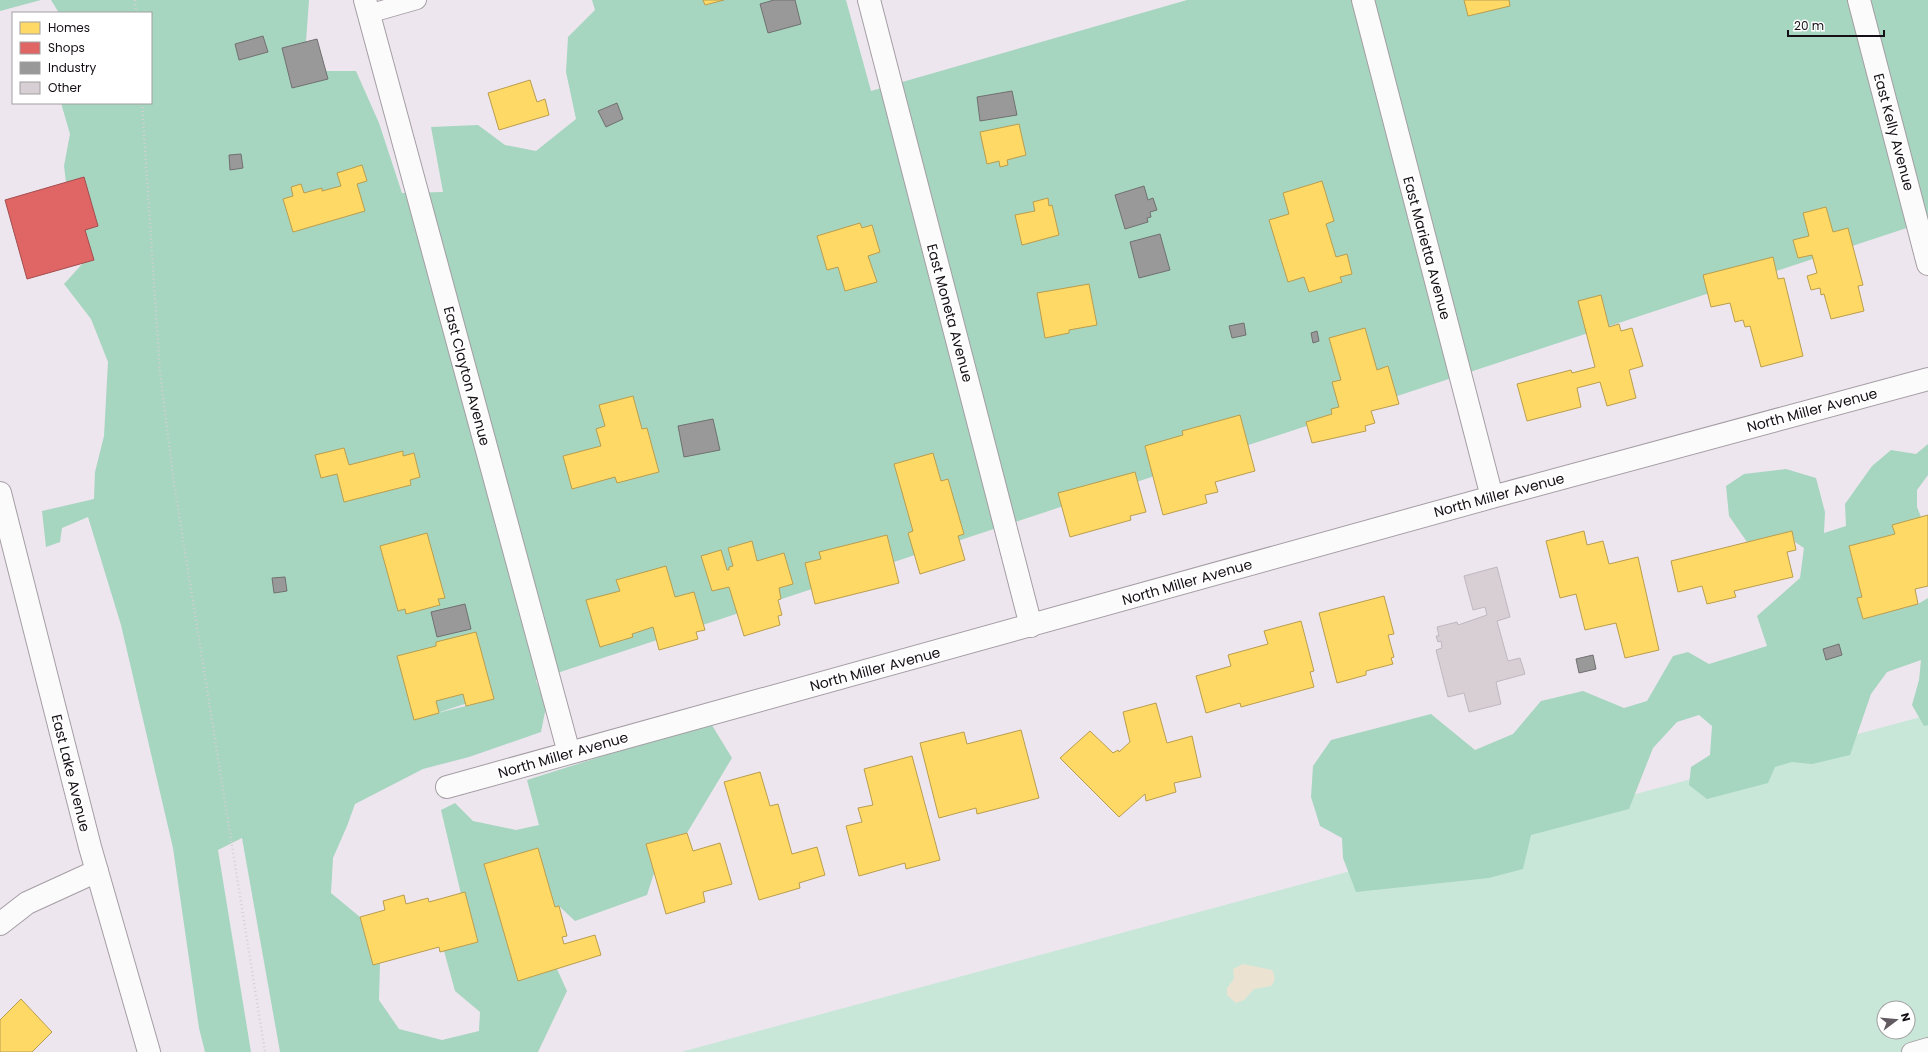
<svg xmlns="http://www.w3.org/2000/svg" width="1928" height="1052" font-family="Poppins,sans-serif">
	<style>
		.green { fill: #c8e7d9; fill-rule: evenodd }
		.forest { fill: #a6d5c0; fill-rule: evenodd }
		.sand { fill: #ebe2d1 }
		.homes { fill: #ffd966; stroke: #b99d4e }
		.shops { fill: #e06666; stroke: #a34c4e }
		.industry { fill: #999; stroke: #717071 }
		.building { fill: #d7cfd4; stroke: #bfb8be }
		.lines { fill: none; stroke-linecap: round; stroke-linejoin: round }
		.lane-casing { stroke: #a49ea4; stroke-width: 20 }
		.street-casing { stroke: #a49ea4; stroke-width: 24 }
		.secondary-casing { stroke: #a49ea4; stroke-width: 24 }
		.path { stroke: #d3d0d3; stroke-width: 2.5; stroke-dasharray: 1 3; stroke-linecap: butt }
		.lane { stroke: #fcfbfc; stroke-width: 18 }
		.street { stroke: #fcfbfc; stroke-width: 22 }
		.secondary { stroke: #fcfbfc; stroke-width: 22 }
		.labels { text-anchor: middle; stroke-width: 4; stroke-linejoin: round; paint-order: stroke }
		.street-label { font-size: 14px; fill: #151015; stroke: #fff }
	</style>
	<rect width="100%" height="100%" fill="#eee6ee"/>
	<!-- green -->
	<path class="green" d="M1928,715V1052H681ZM1884,1008H1908V1032H1884Z"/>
	<!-- forest -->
	<path class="forest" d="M0,0H41L0,11Z
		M51,0H309L306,42L325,71H356L379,123L402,193L443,192L431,127L478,125L505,145L536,151L576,119L566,72L568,37L595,10L592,0H703L705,5L724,0H846L871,91L1187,0H1928V221L536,680L546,707L541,732L469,757L423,769L355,804L347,826L333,858L331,893L360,917L373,965L380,963L379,1000L399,1029L442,1040L479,1031L480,1012L455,991L444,951L478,942L465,893L461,894L441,810L455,803L473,821L516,830L539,825L527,780L710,722L732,758L687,833L646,844L654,873L647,895L575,921L559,906L555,907L538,848L484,864L518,980L557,969L567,991L538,1052H280L242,838L218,850L251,1052H205L199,1028L173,848L121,625L88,517L62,528L60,542L46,547L42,511L94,499L95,472L104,436L108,362L91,319L64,284L83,263L68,198L64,166L70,134L61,103H151V13H59ZM492,695L493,699L434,714Z
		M1928,444V475L1917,490V507L1921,517L1892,525L1895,534L1849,547L1862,597L1857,598L1863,619L1918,604L1928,598V725L1924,726L1912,705L1919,680L1921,660L1887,672L1871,694L1850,755L1812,764L1792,762L1775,767L1768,783L1707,799L1689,785L1691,767L1710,755L1712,726L1699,715L1677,722L1653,748L1629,809L1531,835L1523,869L1489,878L1356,892L1343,858L1342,838L1320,826L1311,797L1313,766L1331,740L1431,714L1475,750L1513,734L1541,701L1583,691L1624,708L1647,701L1673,656L1688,652L1709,664L1767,646L1757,616L1800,578L1804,548L1795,542L1792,531L1747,542L1729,516L1726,486L1744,474L1786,469L1816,478L1825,512L1824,533L1846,526L1845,504L1872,466L1891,450L1916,454Z"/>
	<!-- sand -->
	<path class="sand" d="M1243,964L1272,970C1275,975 1276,981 1271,986L1254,989L1244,1000L1236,1003L1227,995V988L1234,979L1233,969Z"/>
	<!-- homes -->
	<path class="homes" d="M703,0H724L705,5Z
		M1464,0H1509L1510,6L1468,16Z
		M530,80L537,102L545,99L549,115L499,130L488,93Z
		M1019,124L1026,155L1007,160L1008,165L1000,167L999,161L987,164L980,132Z
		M362,165L367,181L357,184L365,211L293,232L283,199L293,196L291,187L301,184L304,193L322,188V191L341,186L337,173Z
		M1322,181L1334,221L1326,224L1336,257L1347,254L1352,274L1340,277L1342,282L1309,292L1304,277L1288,282L1269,220L1289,214L1283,193Z
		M1048,198L1049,206L1052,205L1059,235L1022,245L1015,215L1035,211L1033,202Z
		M1826,207L1833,232L1848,228L1863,285L1858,286L1864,311L1831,319L1824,294L1821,295L1820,288L1811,290L1807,276L1817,273L1812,255L1798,258L1793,240L1809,236L1803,213Z
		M860,223L862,228L872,225L880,252L868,256L877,282L845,291L838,267L827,270L817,236Z
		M1773,257L1778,279L1784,278L1803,356L1761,367L1750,326L1745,327L1743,320L1735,322L1730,303L1711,307L1703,275Z
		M1089,284L1097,325L1069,330V333L1045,338L1037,293Z
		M1601,295L1609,327L1619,324L1621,331L1632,328L1643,366L1629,370L1636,398L1607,406L1600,382L1577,388L1581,407L1527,421L1517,384L1571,370L1572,373L1595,367L1578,301Z
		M1365,328L1377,370L1388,366L1399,404L1371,411L1375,423L1365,426L1366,431L1312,443L1306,422L1332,414L1331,409L1339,407L1332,382L1341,380L1329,338Z
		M633,396L642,429L647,428L659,472L617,483L615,477L572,489L563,456L601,446L596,429L605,426L599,405Z
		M1240,415L1255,471L1215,482L1218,492L1205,495L1207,503L1163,515L1145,446L1183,435L1182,431Z
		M344,448L349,465L403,451V456L414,453L420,477L410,480L411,485L344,502L337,474L321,478L315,455Z
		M933,453L941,481L948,479L964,534L958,536L965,560L920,574L908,533L913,531L894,464Z
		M1135,472L1146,512L1130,516L1131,520L1070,537L1058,493Z
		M1928,515V586L1915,589L1918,604L1863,619L1857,598L1862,597L1849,546L1895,534L1892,525Z
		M1584,531L1587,545L1603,541L1609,564L1638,557L1659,650L1625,658L1616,623L1585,630L1576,594L1560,598L1546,541Z
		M1792,531L1796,550L1787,552L1793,577L1734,591L1736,597L1707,604L1702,586L1678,592L1671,561Z
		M427,533L445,598L438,599L440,605L406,614L405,609L398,611L380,546Z
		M887,535L899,583L815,604L805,563L821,559L819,552Z
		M752,541L757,561L784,553L793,584L779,588L781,599L778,600L782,615L778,616L780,625L744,636L729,587L712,591L701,556L721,550L727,570H729V567L733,566L728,548Z
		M666,566L675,597L694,592L705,630L696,632L698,639L659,650L653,627L632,634L633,637L600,647L586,600L620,591L616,580Z
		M1384,596L1394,634L1388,635L1394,657L1391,658L1393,664L1366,671V675L1337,683L1319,613Z
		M1301,621L1314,671L1310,672L1314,687L1241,707L1240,703L1206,713L1196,676L1231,666L1228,655L1268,644L1264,631Z
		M476,632L494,699L466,706L463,694L436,701L439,713L414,720L397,656L436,646V642Z
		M1156,703L1167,743L1192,736L1201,777L1174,783L1176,792L1146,801L1145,794L1119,817L1060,758L1090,731L1113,753L1118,750L1119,752L1130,742L1123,712Z
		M1021,730L1039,798L977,814L976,808L939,818L920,743L964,732L967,744Z
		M912,756L940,860L906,869L905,863L859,876L846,826L862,822L858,808L873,805L864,769Z
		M760,772L770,806L778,804L792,854L817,847L825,875L799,883L800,888L759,900L724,782Z
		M687,833L693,851L720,843L732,884L703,892L705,902L666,914L646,844Z
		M538,848L555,907L559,906L567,936L562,937L564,944L595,935L601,955L518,981L484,864Z
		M465,892L478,942L440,952L439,947L373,965L360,917L385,910L383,901L404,895L406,904L428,898L429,902Z
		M21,999L52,1032L32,1052H0V1020Z"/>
	<!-- shops -->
	<path class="shops" d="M84,177L98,226L85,230L94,260L27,279L5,200Z"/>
	<!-- industry -->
	<path class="industry" d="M774,0H795L801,24L768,33L760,4Z
		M263,36L268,52L239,60L235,44Z
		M317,39L328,79L292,88L282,48Z
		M1012,91L1017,115L980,121L977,97Z
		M617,103L623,119L606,127L598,111Z
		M241,154L243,168L230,170L229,155Z
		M1144,186L1148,200L1153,198L1157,210L1150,212L1151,217L1147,218L1148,222L1125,229L1115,195Z
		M1160,234L1170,270L1139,278L1130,242Z
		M1244,323L1246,335L1232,338L1229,326Z
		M1317,331L1319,341L1313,343L1311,333Z
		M713,419L720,450L684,457L678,426Z
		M285,577L287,591L274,593L272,578Z
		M465,604L471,629L437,637L431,612Z
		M1839,644L1842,655L1826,660L1823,649Z
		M1593,655L1596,669L1579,673L1576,659Z"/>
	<!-- building -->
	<path class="building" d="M1497,567L1510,617L1497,621L1508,661L1520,658L1525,674L1496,682L1501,704L1469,712L1464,693L1448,697L1436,650L1442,648L1441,641L1438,642L1436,636H1439L1437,627L1457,622L1458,625L1487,615L1485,607L1473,610L1464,576Z"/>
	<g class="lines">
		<defs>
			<path id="lane" d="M368,14L417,0
				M1911,1052L1928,1047"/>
			<path id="street" d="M365,0L569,753
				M869,0L1031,626
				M1363,0L1492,497
				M1859,0L1928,264
				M447,787L1492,497L1928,379
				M0,924L27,903L97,871"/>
			<path id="secondary" d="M0,493L90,847L149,1052"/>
		</defs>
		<!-- lane casing -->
		<use href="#lane" class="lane-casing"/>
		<!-- street casing -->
		<use href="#street" class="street-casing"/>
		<!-- secondary casing -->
		<use href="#secondary" class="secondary-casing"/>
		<!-- path -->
		<path class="path" d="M135,0L136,13
			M142,103L160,373L174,483L265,1052"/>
		<!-- lane -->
		<use href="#lane" class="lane"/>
		<!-- street -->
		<use href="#street" class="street"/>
		<!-- secondary -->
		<use href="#secondary" class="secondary"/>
	</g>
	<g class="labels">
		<!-- street labels -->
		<g class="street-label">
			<text transform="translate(1894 132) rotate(75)" y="5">East Kelly Avenue</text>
			<text transform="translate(1427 248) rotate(75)" y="5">East Marietta Avenue</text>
			<text transform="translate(950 313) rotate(75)" y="5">East Moneta Avenue</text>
			<text transform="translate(467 376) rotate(75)" y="5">East Clayton Avenue</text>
			<text transform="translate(1812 410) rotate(-15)" y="5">North Miller Avenue</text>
			<text transform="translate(1499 495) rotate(-15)" y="5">North Miller Avenue</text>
			<text transform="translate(1187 582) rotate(-16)" y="5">North Miller Avenue</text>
			<text transform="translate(875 669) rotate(-15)" y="5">North Miller Avenue</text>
			<text transform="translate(563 755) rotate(-16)" y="5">North Miller Avenue</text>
			<text transform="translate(71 773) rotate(76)" y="5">East Lake Avenue</text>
		</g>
	</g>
	<!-- legend -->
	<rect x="12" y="12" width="140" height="92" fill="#ffffff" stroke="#a19fa1"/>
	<rect x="20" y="22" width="20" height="12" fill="#ffd966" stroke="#a19fa1"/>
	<text x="48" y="32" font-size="12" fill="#151015">Homes</text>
	<rect x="20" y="42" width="20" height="12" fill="#e06666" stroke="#a19fa1"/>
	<text x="48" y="52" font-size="12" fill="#151015">Shops</text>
	<rect x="20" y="62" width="20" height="12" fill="#999999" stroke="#a19fa1"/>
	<text x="48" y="72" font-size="12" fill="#151015">Industry</text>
	<rect x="20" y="82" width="20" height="12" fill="#d7cfd4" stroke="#a19fa1"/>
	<text x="48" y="92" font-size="12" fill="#151015">Other</text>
	<!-- north arrow -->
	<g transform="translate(1896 1020) rotate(74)"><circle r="19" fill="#ffffff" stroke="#a19fa1"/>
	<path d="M0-3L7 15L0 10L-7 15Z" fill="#615b61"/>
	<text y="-6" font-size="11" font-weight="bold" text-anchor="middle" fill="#151015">N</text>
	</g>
	<!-- scale -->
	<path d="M1788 30v6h96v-6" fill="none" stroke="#151015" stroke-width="2"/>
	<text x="1794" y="30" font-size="12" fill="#151015" stroke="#ffffff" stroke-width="3" paint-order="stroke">20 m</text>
</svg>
